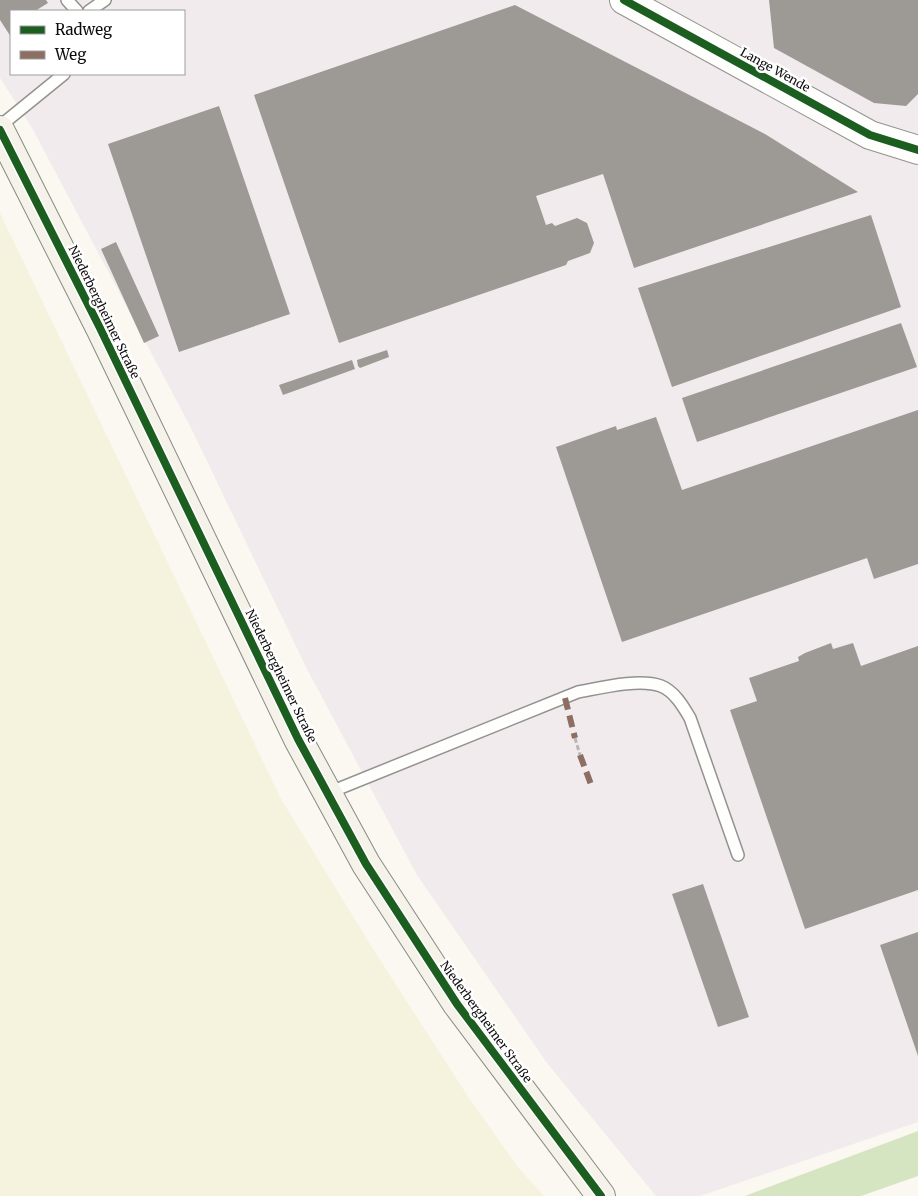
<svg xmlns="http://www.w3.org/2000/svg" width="918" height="1196" font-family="Merriweather,serif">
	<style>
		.industrial { fill: #f1ebed; fill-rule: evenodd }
		.farmland { fill: #f5f2de }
		.forest { fill: #d5e4c1 }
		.building { fill: #9d9a96 }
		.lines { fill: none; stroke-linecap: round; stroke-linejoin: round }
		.service-casing { stroke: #93928f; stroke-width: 14 }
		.tertiary-casing { stroke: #93928f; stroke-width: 30 }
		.secondary-casing { stroke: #8a8985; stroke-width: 30 }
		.path { stroke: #b7b7b5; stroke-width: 3; stroke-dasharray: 5 2.5; stroke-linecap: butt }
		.service { stroke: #fefefd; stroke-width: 11 }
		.tertiary { stroke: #fefefd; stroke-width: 28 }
		.secondary { stroke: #f4f2e9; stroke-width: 28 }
		.quiet { stroke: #8d6e63; stroke-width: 6; stroke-dasharray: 12 6; stroke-linecap: butt }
		.cycleway-casing { stroke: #fff; stroke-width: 11 }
		.cycleway { stroke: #1b5e20; stroke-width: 8 }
		.labels { text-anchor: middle; stroke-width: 5; stroke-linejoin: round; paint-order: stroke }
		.street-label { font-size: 12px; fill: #0c0c0c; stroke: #fff }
	</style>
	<rect width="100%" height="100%" fill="#faf8f0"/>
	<!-- industrial -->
	<path class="industrial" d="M0,0H918V1122L700,1196H656L547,1063L417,875L307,669L191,428L31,126L0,78ZM11,11H184V74H11Z"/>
	<!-- farmland -->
	<path class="farmland" d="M0,213L281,799L373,949L467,1095L517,1166L544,1196H0Z"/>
	<!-- forest -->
	<path class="forest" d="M918,1131V1176L861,1196H745Z"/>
	<!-- building -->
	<path class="building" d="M0,0H46L48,3L35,11H11V37L0,20Z
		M769,0H918V94L906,106L874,103L774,48Z
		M515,5L765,134L858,192L634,268L603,174L536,196L546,225L552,223L555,226L577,218L587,223L594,243L590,253L568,261L566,265L339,343L254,95Z
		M219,106L290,314L179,352L108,144Z
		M871,215L901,307L672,387L638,288Z
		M116,242L159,336L144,343L101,249Z
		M901,323L917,367L697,442L682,398Z
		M387,350L389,357L360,368L358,366L357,360Z
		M352,360L355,369L283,395L279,385Z
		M918,410V564L874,579L867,558L622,642L556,447L616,426L617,430L656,417L682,490Z
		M831,643L833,649L853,643L861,666L918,646V890L805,929L730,710L757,701L749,678L799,661L798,657L805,653Z
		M703,884L749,1017L718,1027L672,894Z
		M918,932V1056L880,945Z"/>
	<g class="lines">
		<defs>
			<path id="service" d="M67,0L77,11
				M89,11L105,0
				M0,126L64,74
				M328,793L578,692C600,688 639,678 661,686C674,691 683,706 690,718L738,855"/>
			<path id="tertiary" d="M624,0L870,135L918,150"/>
			<path id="secondary" d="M0,130L100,328L298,739L366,864L457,1004L601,1196"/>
		</defs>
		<!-- service casing -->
		<use href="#service" class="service-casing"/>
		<!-- tertiary casing -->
		<use href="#tertiary" class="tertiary-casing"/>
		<!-- secondary casing -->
		<use href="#secondary" class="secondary-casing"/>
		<!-- path -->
		<path class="path" d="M575,738L580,755"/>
		<!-- service -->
		<use href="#service" class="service"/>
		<!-- tertiary -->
		<use href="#tertiary" class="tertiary"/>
		<!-- secondary -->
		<use href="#secondary" class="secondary"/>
		<!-- quiet -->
		<path class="quiet" d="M565,698L575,738
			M580,755L592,787"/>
		<defs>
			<path id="cycleway" d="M624,0L870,135L918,150
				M0,130L100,328L298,739L366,864L457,1004L601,1196"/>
		</defs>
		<!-- cycleway casing -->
		<use href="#cycleway" class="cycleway-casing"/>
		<!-- cycleway -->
		<use href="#cycleway" class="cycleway"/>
	</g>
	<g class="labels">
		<!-- street labels -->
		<g class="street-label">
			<text transform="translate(775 70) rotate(29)" y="4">Lange Wende</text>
			<text transform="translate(104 312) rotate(64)" y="4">Niederbergheimer Straße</text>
			<text transform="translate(281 676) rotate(64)" y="4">Niederbergheimer Straße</text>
			<text transform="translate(486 1022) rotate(54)" y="4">Niederbergheimer Straße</text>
		</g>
	</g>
	<!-- legend -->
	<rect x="10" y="10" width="175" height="65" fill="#ffffff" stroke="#9e9e9e"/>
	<rect x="20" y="26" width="25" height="8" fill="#1b5e20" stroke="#9e9e9e"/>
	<text x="55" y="35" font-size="15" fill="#0c0c0c">Radweg</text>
	<rect x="20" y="51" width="25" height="8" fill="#8d6e63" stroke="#9e9e9e"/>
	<text x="55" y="60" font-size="15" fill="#0c0c0c">Weg</text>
</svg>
